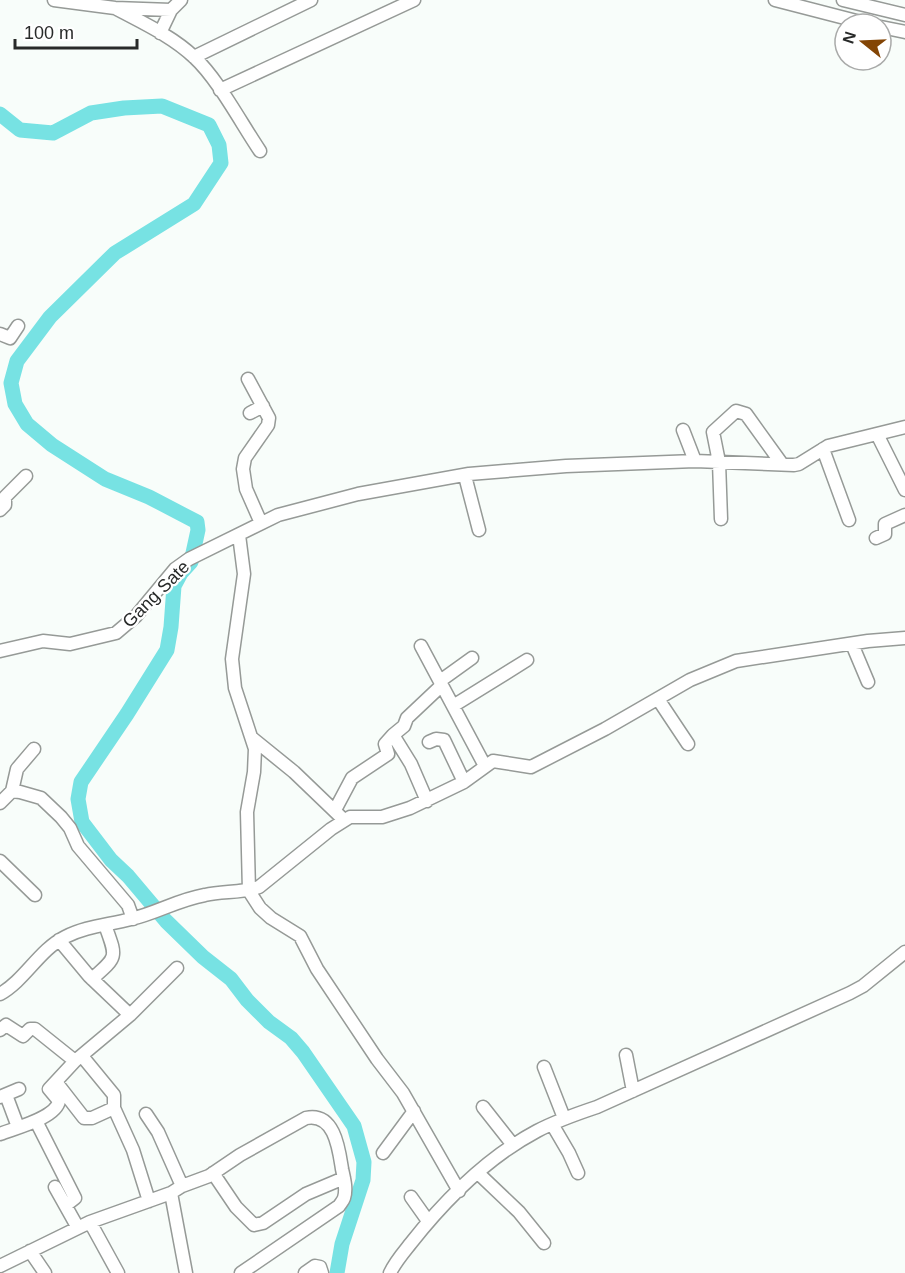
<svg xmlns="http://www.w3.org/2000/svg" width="905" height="1273" font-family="Arial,sans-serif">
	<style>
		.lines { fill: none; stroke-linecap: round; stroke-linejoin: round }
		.river { stroke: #77e2e3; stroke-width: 15 }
		.minor-casing { stroke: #969a97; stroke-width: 15 }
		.minor { stroke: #fff; stroke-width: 12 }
		.labels { text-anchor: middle; stroke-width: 4.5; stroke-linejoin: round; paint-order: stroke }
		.street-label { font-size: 18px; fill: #282a29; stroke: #fff }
	</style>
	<rect width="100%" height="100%" fill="#f8fdfa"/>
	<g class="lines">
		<!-- river -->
		<path class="river" d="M0,114L20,130L53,133L91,113L124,108L162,106L209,125L219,145L221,163L194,204L115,253L50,317L17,361L11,383L15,404L27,424L52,445L105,479L149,497L197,522L198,530L191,562L181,573L174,586L171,627L167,650L127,714L81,782L78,799L82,822L111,860L128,876L166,921L203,957L231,979L247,1000L269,1022L291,1038L303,1052L354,1126L364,1162L363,1180L342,1244L337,1273"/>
		<defs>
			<path id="minor" d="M54,0L115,8L171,10L181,0
				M775,0L868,24
				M843,0L905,15
				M115,8C141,22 172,36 194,57C218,79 241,123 260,151
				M881,27L905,32
				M160,33L171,10
				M194,57L311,0
				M220,90L414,0
				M0,334L10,338L18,326
				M248,379L269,418L268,425L245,458L243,469L246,489L261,523
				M250,413L263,406
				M683,430L695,461
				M877,434L905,490
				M823,449L849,520
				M465,476L479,530
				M0,510L5,505V497L26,476
				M721,519L719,462L713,432L736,411L746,414L782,464
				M239,535L244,574L232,659L235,688L255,749L254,772L247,812L249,891L260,908L271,918L300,936L317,969L377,1059L403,1093L459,1191
				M876,538L885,534V524L905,515
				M852,644L868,682
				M421,646L485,766
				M0,651L43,641L70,644L116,633L136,616L175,569L189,559L278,515L358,494L469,474L566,466L695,461L794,465L799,464L828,446L905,427
				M440,681L472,658
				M658,699L688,744
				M453,706L527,660
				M252,738L294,772L344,820
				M429,742L436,739L444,740L464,782
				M12,791L20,792L41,798L61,817L70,828L78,846L128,905L133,919
				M12,791L17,769L34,749
				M427,801L411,764L393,735L404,726L407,718L442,685
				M0,803L12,791
				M335,810L352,778L388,754L385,744L393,735
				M0,861L35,895
				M59,940L89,976L130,1015
				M92,979C118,956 117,958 105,925
				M0,994C25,980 39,950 65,937C86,926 109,925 131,919C157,913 177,900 205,895C223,891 242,893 259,887L331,829L350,817H382L410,808L464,782L493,761L531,767L605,729L690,680L736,661L868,641L905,638
				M0,1030L6,1025L23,1036L30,1029H35L75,1061L130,1015L177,968
				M626,1055L633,1091
				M82,1056L114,1095V1108L133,1150L149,1201
				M544,1067L564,1118
				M56,1082L84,1118H92L114,1108
				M6,1095L18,1127
				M0,1097L19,1089
				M483,1107L513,1145
				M146,1114L158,1132L182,1186L171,1193L186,1273
				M36,1121L75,1198L66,1205
				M552,1124L569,1153L578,1173
				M0,1134C15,1128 56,1118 59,1101L49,1089L75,1061
				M383,1153L414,1111
				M213,1173L236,1207L254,1225L263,1223L306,1194L344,1178
				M478,1173L519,1212L544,1243
				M182,1186L209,1176L240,1155L306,1118C335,1112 339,1150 342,1169C344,1178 347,1189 344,1198C343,1201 341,1203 339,1206L241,1273
				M55,1187L78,1228
				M411,1197L428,1221
				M90,1222L118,1273
				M30,1251L45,1273
				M0,1266L90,1222L171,1193
				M305,1273L315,1266L320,1267L322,1273
				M390,1273C395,1262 403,1253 411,1243C445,1200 488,1157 537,1131C556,1121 576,1114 597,1107L850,993L863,986L905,952"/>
		</defs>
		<!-- minor casing -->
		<use href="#minor" class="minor-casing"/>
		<!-- minor -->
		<use href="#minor" class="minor"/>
	</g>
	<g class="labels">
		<!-- street labels -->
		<g class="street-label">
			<text transform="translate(156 594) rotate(-45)" y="6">Gang Sate</text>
		</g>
	</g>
	<!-- north arrow -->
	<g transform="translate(863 42) rotate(288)"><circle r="28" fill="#ffffff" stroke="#a9aaa9" stroke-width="1.5"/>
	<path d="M0-4.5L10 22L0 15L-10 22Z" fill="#834505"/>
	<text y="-9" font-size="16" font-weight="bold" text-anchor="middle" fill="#282a29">N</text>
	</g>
	<!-- scale -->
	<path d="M15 39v9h122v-9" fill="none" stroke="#282a29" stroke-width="3"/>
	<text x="24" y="39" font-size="18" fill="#282a29" stroke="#ffffff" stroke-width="4.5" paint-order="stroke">100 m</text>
</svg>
